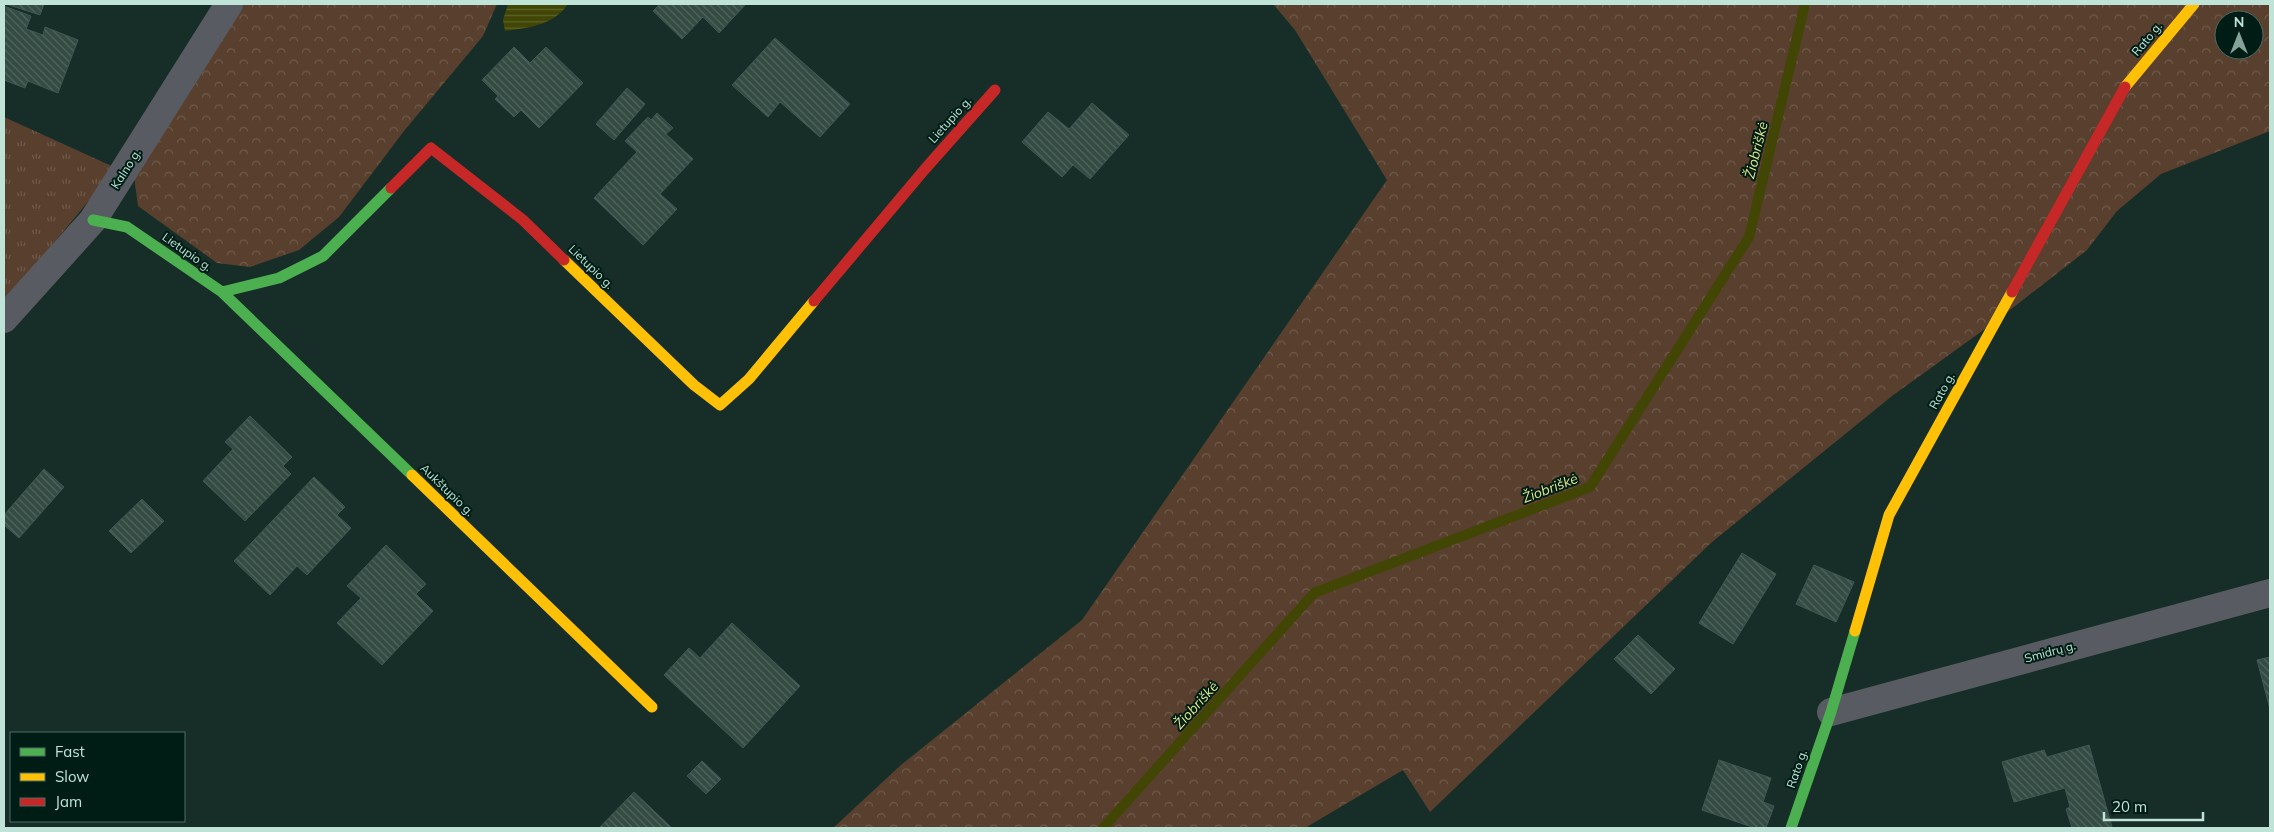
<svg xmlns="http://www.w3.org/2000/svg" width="2274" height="832" font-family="Mulish,sans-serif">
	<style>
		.grass { fill: url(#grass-tufts) }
		.forest { fill: url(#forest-crowns); fill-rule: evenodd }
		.water { fill: url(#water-rules) }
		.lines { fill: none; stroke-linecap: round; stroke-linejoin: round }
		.stream { stroke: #424605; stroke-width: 10 }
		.building { fill: url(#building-back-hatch); stroke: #3e5751 }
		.street { stroke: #585b61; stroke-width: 28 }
		.fast { stroke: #4caf50; stroke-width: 11 }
		.slow { stroke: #ffc107; stroke-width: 11 }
		.jam { stroke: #c62828; stroke-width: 11 }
		.labels { text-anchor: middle; stroke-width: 4; stroke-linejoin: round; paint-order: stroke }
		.street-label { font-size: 12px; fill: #bfe3d6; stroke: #001d15 }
		.water-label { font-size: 14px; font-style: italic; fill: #e1e68b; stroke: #001d15 }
	</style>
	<defs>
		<pattern id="grass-tufts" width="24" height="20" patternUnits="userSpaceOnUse" patternTransform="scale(1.25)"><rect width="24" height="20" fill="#593f2d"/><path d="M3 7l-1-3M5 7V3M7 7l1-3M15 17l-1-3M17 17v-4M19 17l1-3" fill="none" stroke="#6f5b4b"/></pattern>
		<pattern id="forest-crowns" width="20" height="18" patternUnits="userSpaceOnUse" patternTransform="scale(1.25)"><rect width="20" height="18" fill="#593f2d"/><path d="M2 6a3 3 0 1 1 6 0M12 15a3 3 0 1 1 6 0" fill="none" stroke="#6f5b4b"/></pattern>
		<pattern id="water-rules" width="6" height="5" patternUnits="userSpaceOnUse" patternTransform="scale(1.25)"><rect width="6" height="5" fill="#424605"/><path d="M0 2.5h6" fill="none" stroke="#5c6129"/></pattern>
		<pattern id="building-back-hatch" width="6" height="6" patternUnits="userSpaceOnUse" patternTransform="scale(1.25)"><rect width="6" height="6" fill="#344b44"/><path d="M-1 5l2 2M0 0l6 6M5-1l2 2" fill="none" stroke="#50655e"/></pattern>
	</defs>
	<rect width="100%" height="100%" fill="#172e28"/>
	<!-- grass -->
	<path class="grass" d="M4,117L116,168L4,303Z"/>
	<!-- forest -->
	<path class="forest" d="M241,4H497L483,36L404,131L339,217L299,250L250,267L217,263L138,206L134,176Z
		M1273,4H2270V131L2161,174L2117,211L2087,250L1996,321L1892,396L1712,542L1430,812L1403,770L1305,828H833L901,765L1082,620L1387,180L1295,30ZM2224,20H2254V50H2224Z"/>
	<!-- water -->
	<path class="water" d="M508,4H568C554,25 529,28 505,31L503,20Z"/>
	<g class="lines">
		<!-- stream -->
		<path class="stream" d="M1103,828L1314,593L1590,487L1749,237L1805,4"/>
	</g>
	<!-- building -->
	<path class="building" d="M6,4H44L40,15Z
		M660,4H746L719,33L703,17L682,39L653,11Z
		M4,6L31,16L26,29L43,35L45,27L78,40L58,93L28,81L25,88L4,80Z
		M775,38L850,104L820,137L780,102L768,117L732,85Z
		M514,47L530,63L546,47L583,83L539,128L521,110L514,117L495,99L498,96L482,80Z
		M627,88L645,104L614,140L596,124Z
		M1092,103L1129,135L1090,179L1073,165L1062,177L1022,142L1048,112L1069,129Z
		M657,113L673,128L666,134L693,159L660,194L677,209L643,245L594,198L637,152L625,141L648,117L651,120Z
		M250,416L292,457L283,466L291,474L245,521L203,481L233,449L225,442Z
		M44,469L64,487L19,538L4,525V515Z
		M314,477L345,507L337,515L351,528L307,575L297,566L270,595L234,561Z
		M142,499L164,521L131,553L109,531Z
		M386,545L426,584L416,594L433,611L382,665L337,623L361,598L347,586Z
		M1742,553L1776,574L1733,644L1699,623Z
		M1814,565L1854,582L1836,622L1796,604Z
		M732,623L800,686L743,748L664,675L689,648L700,658Z
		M1638,635L1675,669L1651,694L1614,659Z
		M2270,657V709L2257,660Z
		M2089,745L2112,827L2072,828L2066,809L2070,807L2065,788L2014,802L2002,762L2044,750L2047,757Z
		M1719,760L1771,778L1763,802L1774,806L1766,828H1755L1702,810Z
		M702,761L721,779L706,794L687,776Z
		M634,792L672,828H599Z"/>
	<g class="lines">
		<!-- street -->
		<path class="street" d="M4,319L93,220L229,4
			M1831,712L2270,593"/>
		<!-- fast -->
		<path class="fast" d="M93,220L127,227L222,292L279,278L323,256L391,188
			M222,292L412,475
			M1791,828L1831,712L1855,631"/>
		<!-- slow -->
		<path class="slow" d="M2125,87L2194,4
			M564,260L694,385L720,405L749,379L814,301
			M412,475L652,707
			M1855,631L1889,515L2012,292"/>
		<!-- jam -->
		<path class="jam" d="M391,188L431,148L523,220L564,260
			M2012,292L2125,87
			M814,301L925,169L995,90"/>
	</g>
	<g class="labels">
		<!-- street labels -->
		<g class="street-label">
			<text transform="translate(2147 39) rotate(-50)" y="4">Rato g.</text>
			<text transform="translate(950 120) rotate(-48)" y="4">Lietupio g.</text>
			<text transform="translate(126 169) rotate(-58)" y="4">Kalno g.</text>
			<text transform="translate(187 252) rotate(35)" y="4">Lietupio g.</text>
			<text transform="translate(591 267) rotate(44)" y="4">Lietupio g.</text>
			<text transform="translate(1942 391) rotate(-61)" y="4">Rato g.</text>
			<text transform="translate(447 490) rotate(44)" y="4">Aukštupio g.</text>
			<text transform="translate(2050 652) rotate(-15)" y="4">Smidrų g.</text>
			<text transform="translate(1797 769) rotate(-71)" y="4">Rato g.</text>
		</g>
		<!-- water labels -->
		<g class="water-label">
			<text transform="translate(1756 150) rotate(-76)" y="5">Žiobriškė</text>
			<text transform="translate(1550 488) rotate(-21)" y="5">Žiobriškė</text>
			<text transform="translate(1196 705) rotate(-48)" y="5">Žiobriškė</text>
		</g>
	</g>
	<!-- border -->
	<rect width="2274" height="832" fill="none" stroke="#bfe3d6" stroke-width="10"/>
	<!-- legend -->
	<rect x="10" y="732" width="175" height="90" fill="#001d15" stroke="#4c6c62"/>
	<rect x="20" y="748" width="25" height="8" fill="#4caf50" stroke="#4c6c62"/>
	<text x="55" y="757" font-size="15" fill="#bfe3d6">Fast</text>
	<rect x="20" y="773" width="25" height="8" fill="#ffc107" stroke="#4c6c62"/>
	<text x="55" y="782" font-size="15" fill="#bfe3d6">Slow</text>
	<rect x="20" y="798" width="25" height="8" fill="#c62828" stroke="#4c6c62"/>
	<text x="55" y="807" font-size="15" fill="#bfe3d6">Jam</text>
	<!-- north arrow -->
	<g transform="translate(2239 35)"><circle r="24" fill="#001d15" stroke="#4c6c62"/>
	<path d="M0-4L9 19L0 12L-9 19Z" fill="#84a499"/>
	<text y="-8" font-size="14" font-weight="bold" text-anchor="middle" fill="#bfe3d6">N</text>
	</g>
	<!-- scale -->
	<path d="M2104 812v8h99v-8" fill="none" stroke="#bfe3d6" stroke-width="2.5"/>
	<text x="2112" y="812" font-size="15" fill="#bfe3d6" stroke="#001d15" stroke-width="4" paint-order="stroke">20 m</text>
</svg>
